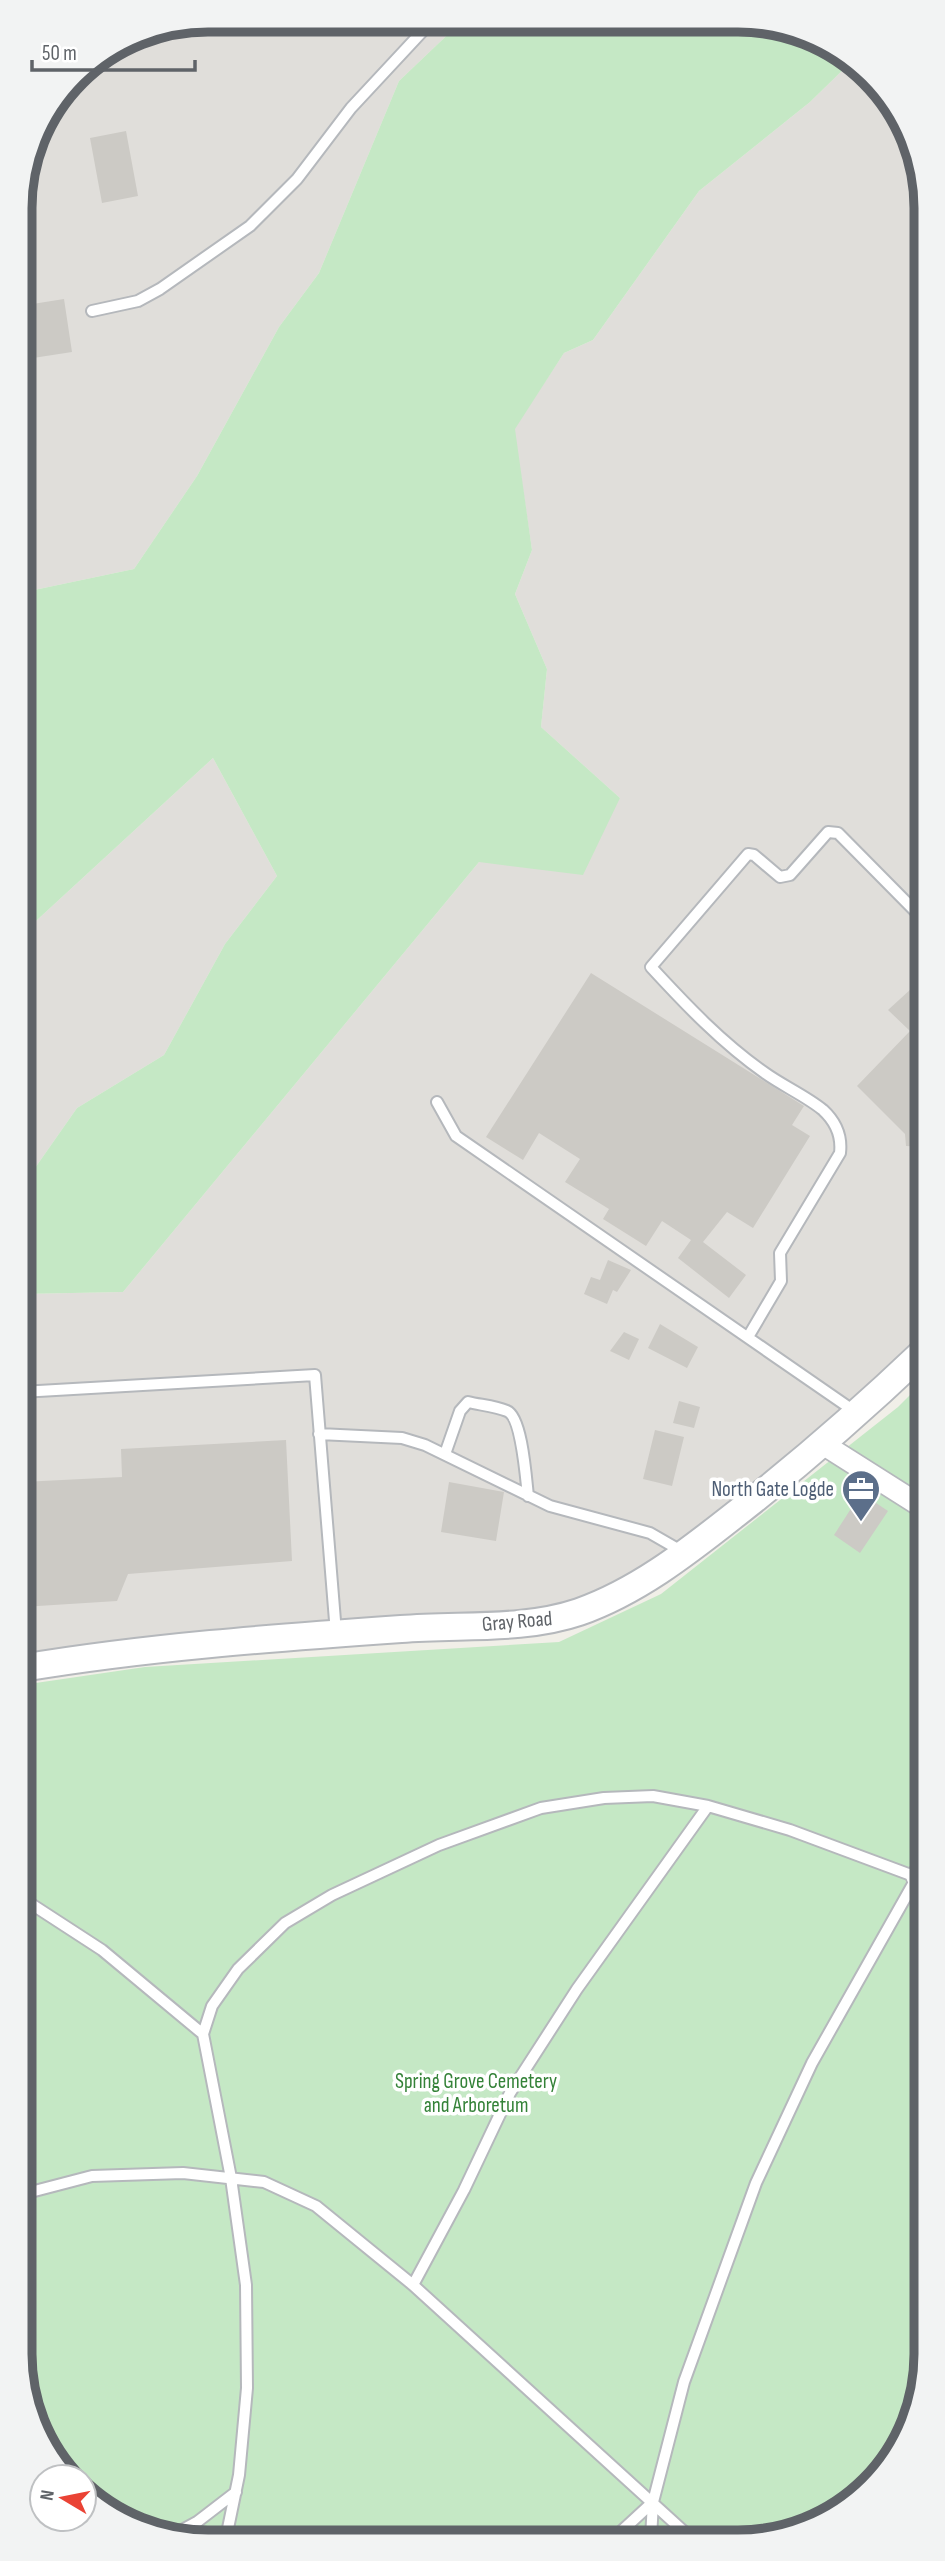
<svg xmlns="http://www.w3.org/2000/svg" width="945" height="2561" font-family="'Sofia Sans Condensed',sans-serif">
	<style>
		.industrial { fill: #e0deda }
		.green { fill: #c5e8c5 }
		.building { fill: #cccac5 }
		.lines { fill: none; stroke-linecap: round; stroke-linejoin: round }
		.service-casing { stroke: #b5b8bc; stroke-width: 14 }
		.minor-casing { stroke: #b5b8bc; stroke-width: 24 }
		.tertiary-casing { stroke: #b5b8bc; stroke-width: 30 }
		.service { stroke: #fff; stroke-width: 10 }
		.minor { stroke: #fff; stroke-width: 21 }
		.tertiary { stroke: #fff; stroke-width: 26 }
		.labels { text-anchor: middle; stroke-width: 7; stroke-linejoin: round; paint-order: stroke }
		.service-label { font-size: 21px; fill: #4e5e75; stroke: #fff; text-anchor: end }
		.street-label { font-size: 21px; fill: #5f6368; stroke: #fff }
		.park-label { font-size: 21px; fill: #348238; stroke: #fff }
		.rim { fill: none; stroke: #5f6368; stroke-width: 9 }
	</style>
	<rect width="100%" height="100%" fill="#f1efe8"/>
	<!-- industrial -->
	<path class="industrial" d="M208,19L462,21L399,81L319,273L279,327L197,476L134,569L20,593V195L39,124L83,66L136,33Z
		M850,63L870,74L922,171L924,1351L858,1414L582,1611L22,1668L21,1294L123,1292L479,862L620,798L541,727L547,669L515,594L532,550L514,429L564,353L593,340L699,191L810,102Z
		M213,758L277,876L225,944L164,1055L77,1108L21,1188V931L24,932Z"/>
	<!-- green -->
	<path class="green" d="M462,21L774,23L850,63L810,102L699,191L593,340L564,353L515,429L532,550L515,594L547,669L541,727L620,798L583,875L479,862L123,1292L21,1294V1188L77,1108L164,1055L225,944L277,876L213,758L24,932L21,931L20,593L134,569L197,476L279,327L319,273L399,81Z
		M924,1381L925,2365L912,2425L879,2477L832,2516L774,2538H171L84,2492V2477H70L23,2390L22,1685L145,1667L559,1642L661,1594L898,1407Z"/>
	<!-- building -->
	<path class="building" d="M126,131L138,196L102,203L90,138Z
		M64,299L72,352L20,360V306Z
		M591,973L804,1106L792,1125L810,1136L753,1228L727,1212L703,1242L746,1275L729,1298L678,1258L691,1240L662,1221L646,1246L603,1219L609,1209L565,1182L580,1159L539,1133L523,1160L486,1137Z
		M923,978V1017L924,1147L906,1146L905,1134L857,1086L910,1031L888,1010Z
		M608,1260L631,1270L617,1292L613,1290L607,1304L584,1294L591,1277L600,1280Z
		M660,1324L698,1347L687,1368L648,1348Z
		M624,1332L639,1339L629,1360L610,1351Z
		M679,1401L700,1407L694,1428L673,1423Z
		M655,1430L684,1437L672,1486L643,1479Z
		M286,1440L292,1561L128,1574L117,1601L22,1607V1482L122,1477L121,1449Z
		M449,1482L504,1492L496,1541L441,1532Z
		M861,1493L888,1511L860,1553L834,1535Z"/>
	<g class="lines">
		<defs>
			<path id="service" d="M92,311L138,301L160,289L250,226L297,179L351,108L432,21
				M437,1102L456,1136L857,1413
				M748,1337L781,1281L780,1253L840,1153C842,1136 836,1122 823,1110C806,1096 783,1086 765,1073C722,1043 686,1005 651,967L748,854L754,855L780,877L790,875L828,832L838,833L923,919
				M21,1392L315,1375L336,1633
				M319,1434L402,1438L425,1445L550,1506L650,1533L683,1552
				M445,1454L460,1411L468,1402C480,1405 495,1406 507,1411C522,1417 526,1479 528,1496
				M22,1898L102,1950L203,2034
				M23,2194L92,2176L183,2173L264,2182L316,2206L413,2285L691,2538
				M413,2285L464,2190L510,2093L577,1989L708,1806
				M118,2510L177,2538
				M173,2535L197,2522L236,2492
				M226,2538L239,2475L247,2388L246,2285L231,2178L203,2034L212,2006L238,1969L285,1923L332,1895L439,1845L541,1808L604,1798L653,1796L708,1806L790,1830L919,1878
				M614,2538L653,2502
				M651,2538L653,2502L684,2382L756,2183L812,2063L917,1877"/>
			<path id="minor" d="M823,1444L924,1508
				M917,1877L925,1864"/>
			<path id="tertiary" d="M22,1668C148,1647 273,1638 401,1629C460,1624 523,1631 579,1612C636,1592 685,1554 732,1517C799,1465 862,1410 924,1351"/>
		</defs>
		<!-- service casing -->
		<use href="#service" class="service-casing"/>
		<!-- minor casing -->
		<use href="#minor" class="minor-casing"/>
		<!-- tertiary casing -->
		<use href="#tertiary" class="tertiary-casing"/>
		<!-- service -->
		<use href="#service" class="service"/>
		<!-- minor -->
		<use href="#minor" class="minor"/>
		<!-- tertiary -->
		<use href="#tertiary" class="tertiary"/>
	</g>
	<!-- icons -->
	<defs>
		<symbol id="office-pin" viewBox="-11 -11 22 30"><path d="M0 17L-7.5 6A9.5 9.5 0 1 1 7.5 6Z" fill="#5c6f8a" stroke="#fff"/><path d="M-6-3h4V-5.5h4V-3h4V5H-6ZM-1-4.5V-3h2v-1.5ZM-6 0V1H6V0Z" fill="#fff"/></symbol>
	</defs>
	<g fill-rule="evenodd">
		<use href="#office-pin" x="839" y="1467" width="44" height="60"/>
	</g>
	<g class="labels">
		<!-- service labels -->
		<g class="service-label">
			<text x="834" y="1496">North Gate Logde</text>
		</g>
		<!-- street labels -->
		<g class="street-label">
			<text transform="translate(517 1621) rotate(-5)" y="7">Gray Road</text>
		</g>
		<!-- park labels -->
		<g class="park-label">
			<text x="476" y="2088">Spring Grove Cemetery<tspan x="476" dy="24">and Arboretum</tspan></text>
		</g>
	</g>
	<!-- crop -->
	<path d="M0 0H945V2561H0ZM208 32H738A176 176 0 0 1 914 208V2354A176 176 0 0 1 738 2530H208A176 176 0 0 1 32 2354V208A176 176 0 0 1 208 32Z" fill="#f2f3f3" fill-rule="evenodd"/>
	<path class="rim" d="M208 32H738A176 176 0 0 1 914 208V2354A176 176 0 0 1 738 2530H208A176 176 0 0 1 32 2354V208A176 176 0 0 1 208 32Z"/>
	<!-- north arrow -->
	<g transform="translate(63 2498) rotate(280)"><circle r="33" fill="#ffffff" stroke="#bfc1c3" stroke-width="2"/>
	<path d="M0-5L12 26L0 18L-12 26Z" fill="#ea4335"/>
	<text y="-10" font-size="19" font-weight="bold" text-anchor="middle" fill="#5f6368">N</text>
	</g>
	<!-- scale -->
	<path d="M32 60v10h163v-10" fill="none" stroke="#5f6368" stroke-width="3.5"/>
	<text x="42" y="60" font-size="21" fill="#5f6368" stroke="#ffffff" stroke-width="5" paint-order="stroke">50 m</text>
</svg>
